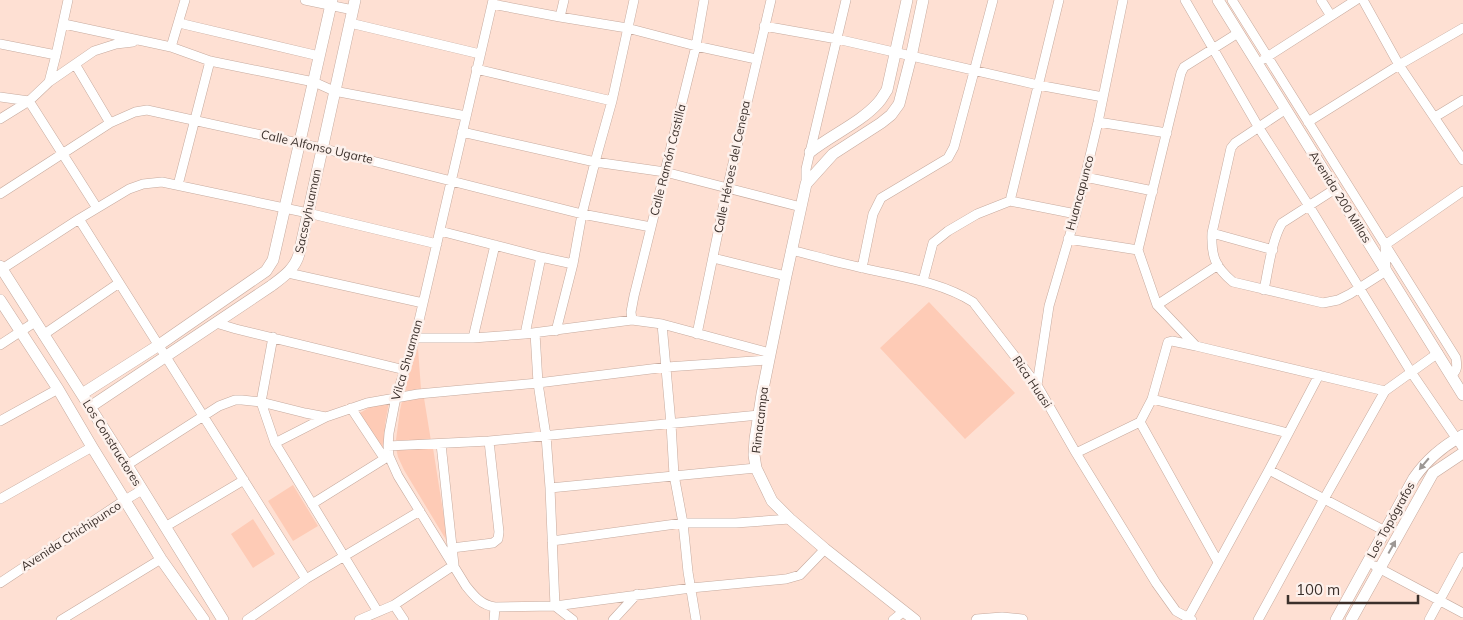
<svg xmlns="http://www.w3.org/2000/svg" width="1463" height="620" font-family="Mulish,sans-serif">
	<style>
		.green { fill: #fecbb6 }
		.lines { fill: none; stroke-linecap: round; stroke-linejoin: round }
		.street-casing { stroke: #c6aa9e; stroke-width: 10 }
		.secondary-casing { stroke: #c6aa9e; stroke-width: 12 }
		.street { stroke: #fff; stroke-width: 9 }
		.secondary { stroke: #fff; stroke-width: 11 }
		.oneway { fill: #9d9895 }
		.labels { text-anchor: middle; stroke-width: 5; stroke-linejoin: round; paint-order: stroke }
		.street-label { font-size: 12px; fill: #3b302b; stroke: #fdf1ec }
	</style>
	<rect width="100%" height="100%" fill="#fee0d3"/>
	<!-- green -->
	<path class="green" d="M929,302L1015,393L965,439L880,348Z
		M418,348L421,389L403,391Z
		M424,398L431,441L396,440L400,410L402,401Z
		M389,402L385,424V454L358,414L372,406Z
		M396,448H433L448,543L404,470L398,457Z
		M293,485L318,526L293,541L268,501Z
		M253,519L275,554L253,568L231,534Z"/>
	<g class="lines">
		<defs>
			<path id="street" d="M305,0L353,10
				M493,0L415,338L396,397L389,433L388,446L389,456L398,476L466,586C474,596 481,605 495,607L555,606L573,620
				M1185,0L1259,128L1309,206L1411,372L1463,448
				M1232,0L1456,358C1457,366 1458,370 1451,376
				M1321,0L1331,16
				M1363,0L1399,65L1463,160
				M492,4L560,17L627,28L696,46L756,59
				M560,17L564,0
				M179,23L319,56
				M350,23L480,54
				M64,24L171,47L210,61L314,82L334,91L466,116
				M764,26L837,39L1038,85L1103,97
				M0,44L56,55L49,82
				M171,47L185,0
				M56,55L68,0
				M1264,59L1356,0
				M75,64L110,123
				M476,69L612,101
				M0,97L29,101L97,208
				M1286,109L1235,143L1231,148L1212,233C1211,256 1215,267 1233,282L1323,303L1338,300L1350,294L1386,271L1385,245L1463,191
				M1435,117L1463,100
				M0,119L29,101L49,82L94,51L116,44L133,42
				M1098,122L1167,133
				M1308,122L1399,65L1463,28
				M462,132L595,162L665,172L801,207
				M1085,177L1153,191
				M806,184V169L846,0
				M178,185L210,61
				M0,194L110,123L135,112L147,110L321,148L582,214L651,227
				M1010,201L1076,214
				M79,219L306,579
				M440,231L541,257L573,264
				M1212,233L1273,250
				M1068,239L1138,250
				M791,250C815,256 839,263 863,268C900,277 939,281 973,302L1037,385L1076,453L1156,583L1176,611L1192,620
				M713,258L786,276
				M862,268L873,214L881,198L948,158L954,147L993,0
				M2,269L79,219L129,189L143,184L162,182L308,213L437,244
				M288,273L423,303
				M923,281L933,243L948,231L977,214L1010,201L1059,0
				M1264,290C1268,271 1272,239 1282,223L1335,189
				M1157,305L1218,265
				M632,320L631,312L634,296L696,46L704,0
				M216,323L236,329L405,370
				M662,324L671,424L674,475L683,523L688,572L696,620
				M556,331L573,264L582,214L595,162L612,101L634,0
				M535,333L538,383L546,436L550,488L555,606L691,588L786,579L800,575L825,549
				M525,334L541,257
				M697,334L727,189L771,0
				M43,335L119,283
				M273,337L261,402L275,443L378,612
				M415,338H473L525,334L632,320L662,324L770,353
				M473,338L495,245
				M0,345L35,322
				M1196,346L1157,305L1138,250L1181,73L1184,67L1238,33
				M1037,385L1049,306L1076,214L1085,177L1098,122L1123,0
				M1152,399L1288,433
				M351,408L384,458
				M0,421L58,389
				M1140,422L1218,562
				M275,443L326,417
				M388,446L489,441L759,415
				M1076,453L1140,422L1152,399L1168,342L1172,341L1196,346L1385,391L1438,353
				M127,465L219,406L235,400H242L261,402L305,413L326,417L367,403L418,394L538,383L667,367L768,360
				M1269,470L1385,531
				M550,488L756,468
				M0,499L92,447
				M312,504L389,456
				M165,527L244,480
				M552,541L683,523H736L790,519
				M452,548L493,543L498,539L499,532L489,441
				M1375,566L1463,613
				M0,583L125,500L142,490
				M394,605L404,620
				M1188,618L1269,470L1319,375
				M61,620L161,559
				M247,620L306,579L420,511
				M359,620L394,605L454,565L441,444
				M494,620L495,607
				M613,620L637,594
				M893,620L904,611
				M1258,620L1324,499L1385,391
				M1429,620L1463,557"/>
			<path id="secondary" d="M1218,0L1463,395
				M810,152C831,135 860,123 878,103C882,99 884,94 887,90L907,0
				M0,266L127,465L223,620
				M0,300L58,389L92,447L161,559L204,620
				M82,394L159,345L266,271L273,260L332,0
				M90,407L271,286C283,277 295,269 299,254L355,0
				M915,620L825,549L790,519L772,501L756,468L754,455L755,439L762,394L786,276L806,184L833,154L881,123L891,115L899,104L911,57L923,0
				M977,620L1002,618L1022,620
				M1336,620L1414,478C1427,459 1443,446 1463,435
				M1351,620L1433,473L1463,453"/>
		</defs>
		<!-- street casing -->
		<use href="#street" class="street-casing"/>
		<!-- secondary casing -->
		<use href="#secondary" class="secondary-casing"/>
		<!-- street -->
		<use href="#street" class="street"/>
		<!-- secondary -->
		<use href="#secondary" class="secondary"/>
	</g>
	<!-- one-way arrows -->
	<defs><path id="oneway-solid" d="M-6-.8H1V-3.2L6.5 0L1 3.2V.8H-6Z" transform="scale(1.25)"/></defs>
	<g class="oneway">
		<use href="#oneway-solid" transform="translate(1424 464) rotate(130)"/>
		<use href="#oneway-solid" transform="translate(1392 547) rotate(-61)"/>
	</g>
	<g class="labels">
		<!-- street labels -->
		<g class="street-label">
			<text transform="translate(317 147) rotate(13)" y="4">Calle Alfonso Ugarte</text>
			<text transform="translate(668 160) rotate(-76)" y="4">Calle Ramón Castilla</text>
			<text transform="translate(732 167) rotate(-78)" y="4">Calle Héroes del Cenepa</text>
			<text transform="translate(1080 193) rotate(-75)" y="4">Huancapunco</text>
			<text transform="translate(1340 197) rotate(58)" y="4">Avenida 200 Millas</text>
			<text transform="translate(308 211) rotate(-78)" y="4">Sacsayhuaman</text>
			<text transform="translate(407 360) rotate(-74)" y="4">Vilca Shuaman</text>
			<text transform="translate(1032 382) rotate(56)" y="4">Rica Huasi</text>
			<text transform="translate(760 420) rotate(-83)" y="4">Rimacampa</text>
			<text transform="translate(112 443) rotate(58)" y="4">Los Constructores</text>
			<text transform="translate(1391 520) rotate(-61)" y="4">Los Topógrafos</text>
			<text transform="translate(71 536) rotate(-33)" y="4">Avenida Chichipunco</text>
		</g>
	</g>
	<!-- scale -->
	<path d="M1288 595v8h130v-8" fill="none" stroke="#3b302b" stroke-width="2.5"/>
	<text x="1296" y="595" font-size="15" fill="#3b302b" stroke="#fdf1ec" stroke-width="4" paint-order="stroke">100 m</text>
</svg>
